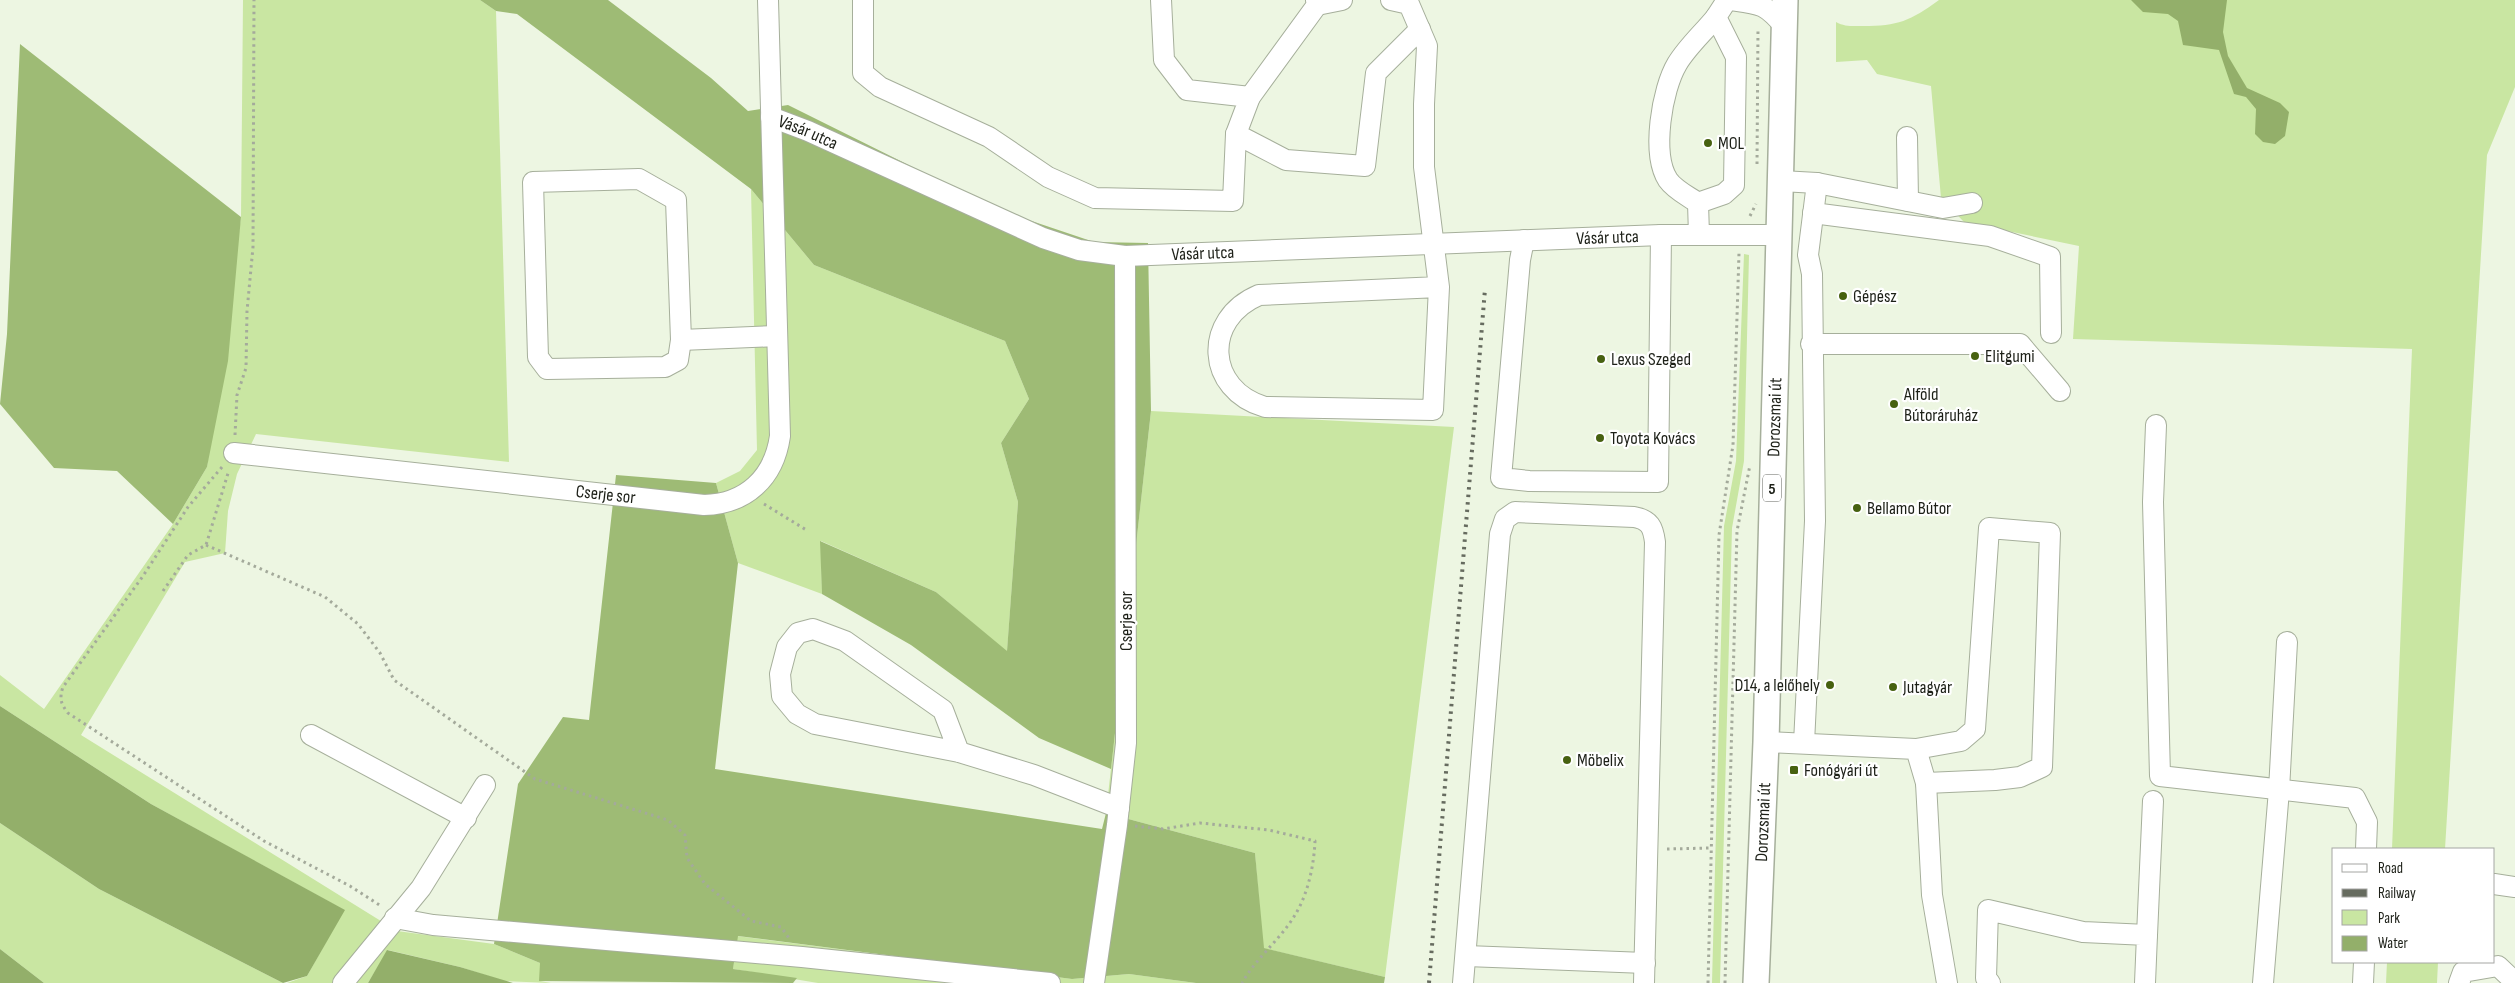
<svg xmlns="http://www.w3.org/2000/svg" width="2515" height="983" font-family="'Sofia Sans Condensed',sans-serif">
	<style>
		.green { fill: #c9e6a2 }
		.forest { fill: #9ebb75 }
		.water { fill: #93af6a }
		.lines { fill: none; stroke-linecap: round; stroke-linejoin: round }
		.minor-casing { stroke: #a6af9b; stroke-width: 22 }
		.major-casing { stroke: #a6af9b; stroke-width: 28 }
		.path { stroke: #a4aa9b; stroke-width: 3; stroke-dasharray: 2.5 4; stroke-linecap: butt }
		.minor { stroke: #fff; stroke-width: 20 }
		.major { stroke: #fff; stroke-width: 25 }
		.rail { stroke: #666b5f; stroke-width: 4; stroke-dasharray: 2.5 5; stroke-linecap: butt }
		.poi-dot { fill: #476110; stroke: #fff; stroke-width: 2 }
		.labels { text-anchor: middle; stroke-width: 4.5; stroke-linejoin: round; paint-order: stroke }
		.shield { fill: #fff; stroke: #61635d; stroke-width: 1 }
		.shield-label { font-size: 16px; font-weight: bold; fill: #1d2018 }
		.street-label { font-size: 18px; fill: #1d2018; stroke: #fff }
		.poi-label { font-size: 18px; fill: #1d2018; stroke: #fff; text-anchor: start }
	</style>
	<rect width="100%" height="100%" fill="#edf6e2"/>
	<!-- green -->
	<path class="green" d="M243,0H480L496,11L509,462L256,434L237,474L228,511L225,553L185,562L81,735L397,931L494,944L540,963V981L551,983L504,981L460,967L388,950L368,983H287L307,976L344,910L151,804L0,706V675L44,709L173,524L207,467L241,217Z
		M1939,0H2515V87L2487,155L2445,849H2392L2412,349L2073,339L2079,246L1964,222L1941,198L1931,86L1877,74L1867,60L1836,62V22C1845,27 1853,26 1863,26C1898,26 1910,21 1939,0Z
		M751,189L814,265L1005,341L1029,399L1001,443L1018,502L1007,652L936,592L821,541L822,594L738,563L716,483L740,471L757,450Z
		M1744,254L1749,255L1744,461L1732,528L1720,983H1712L1724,526L1736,461Z
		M1151,411L1454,427L1385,977L1263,948L1255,853L1106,813Z
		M0,823L99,889L283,983H44L0,949Z
		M737,936L1072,979L1129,974L1196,983H818L733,969Z
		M2387,962H2438L2437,983H2386Z"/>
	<!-- forest -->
	<path class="forest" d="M480,0H608L711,78L748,111L788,105L999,210L1094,242L1148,243L1151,411L1111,769L1039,738L911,645L822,594L820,541L936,592L1007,651L1018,502L1001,443L1029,399L1005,341L814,265L751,189L517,14L496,11Z
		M20,44L241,217L228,361L207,467L173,524L117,471L54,468L0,404L7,334Z
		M616,475L716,483L738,563L715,769L1102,829L1106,813L1255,853L1264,948L1385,977L1384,983H1196L1129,974L1072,979L738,936L733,969L797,978L793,983L539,981L540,963L494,944L518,784L563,717L589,720Z"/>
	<!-- water -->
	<path class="water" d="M2131,0H2227L2223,32L2228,56L2247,88L2280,103L2289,112L2285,136L2275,144L2263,142L2255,134L2256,109L2246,97L2234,94L2219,50L2183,45L2178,21L2168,14L2143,12Z
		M0,706L151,804L345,910L307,976L283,983L99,889L0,823Z
		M0,949L44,983H0Z
		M387,950L460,967L513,983H368Z"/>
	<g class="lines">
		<defs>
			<g id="minor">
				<path d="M863,0V73L880,87L989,137L1048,177L1095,198L1233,201L1236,134"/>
				<path d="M1161,0L1164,60L1187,90L1250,97L1236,134L1286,160L1365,166L1376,73L1420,29"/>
				<path d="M1391,0L1409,4L1427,46L1424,104V167L1439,287L1433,410L1265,407C1206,390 1202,319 1259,295L1439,287"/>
				<path d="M1730,0C1760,4 1765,3 1785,27"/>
				<path d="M1317,5L1342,0"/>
				<path d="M1250,97L1317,5L1316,0"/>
				<path id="s1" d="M771,117L808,131L1043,238L1079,250L1125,256L1661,235H1780"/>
				<path d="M1907,137L1908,201"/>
				<path d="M639,179L676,200L681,340L678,360L665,367L547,369L538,357L533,182Z"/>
				<path d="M1781,181L1817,183L1943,208L1972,203"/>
				<path d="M1698,203C1688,196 1675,190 1668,180C1651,154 1662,89 1677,64C1687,47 1704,32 1716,17"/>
				<path d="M1813,213L1990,236L2050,257L2051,333"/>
				<path d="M1699,235L1698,203L1724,194L1734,185L1736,57L1716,17L1727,0"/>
				<path d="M1524,240L1520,260L1501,478L1529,481L1658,482L1661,235"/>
				<path d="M681,340L777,336"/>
				<path d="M1811,344H2020L2060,391"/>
				<path d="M2156,425L2153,502L2160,776L2355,798L2367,822L2366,849"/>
				<path id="s2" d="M234,453L704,505C746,504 774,478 780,436L768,0"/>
				<path d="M311,735L466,818"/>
				<path d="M1766,742L1916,749L1926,783L1932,895L1947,983"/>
				<path d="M1804,743L1815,521L1812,274L1808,255L1817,183"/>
				<path d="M1916,749L1961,741L1975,729L1989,528L2050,533L2042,767L2020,777L1995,780L1926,783"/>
				<path d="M959,752L943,710L845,641L813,629L798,633L787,647L780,674L782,696L797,714L815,724L959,752L1034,775L1119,808"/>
				<path d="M2494,884L2515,887"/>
				<path d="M395,918L433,925L802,957L1050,983"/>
				<path d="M2147,935L2153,801"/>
				<path d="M1466,956L1645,963"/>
				<path d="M343,983L421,888L485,785"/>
				<path d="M1094,983L1117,825L1126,743L1125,256"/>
				<path d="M1463,983L1500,534L1505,519L1515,512L1634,517C1650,520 1653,527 1655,542L1644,983"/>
				<path d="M1990,983L1986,978L1988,910L2083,932L2147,935L2145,983"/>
				<path d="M2263,983L2279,790L2287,642"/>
				<path d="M2363,983L2364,962"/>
				<path d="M2459,983L2463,972L2498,966L2515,982"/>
			</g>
			<g id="major">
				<path id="s3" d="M1756,983L1766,742L1785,0"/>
			</g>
		</defs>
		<!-- minor casing -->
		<use href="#minor" class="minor-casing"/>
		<!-- major casing -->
		<use href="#major" class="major-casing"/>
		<!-- path -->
		<path class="path" d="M1757,164L1758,28
			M1750,216L1756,204
			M235,435L237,395L246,368L247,311L253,247L254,0
			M222,467L188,507L143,576L63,687C59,699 61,704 68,713L264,841L350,886L381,906
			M764,504L808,531
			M206,545L325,597L358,624L380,653L394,680L535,779L668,820L685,835L687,858L705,884L751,921L781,927L789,938
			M163,591L188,555L206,545L229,470
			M1135,826L1163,829L1200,823L1269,830L1315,841C1314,865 1308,894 1295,915C1280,940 1256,958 1242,983
			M1667,849L1711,848
			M1708,983L1719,535L1733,445L1739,253
			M1725,983L1737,531L1750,465"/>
		<!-- minor -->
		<use href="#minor" class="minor"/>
		<!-- major -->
		<use href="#major" class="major"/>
		<!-- rail -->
		<path class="rail" d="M1429,983L1485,289"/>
	</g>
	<!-- markers -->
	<g class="poi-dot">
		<circle cx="1708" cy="143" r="5"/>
		<circle cx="1843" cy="296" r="5"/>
		<circle cx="1975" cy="356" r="5"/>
		<circle cx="1601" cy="359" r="5"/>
		<circle cx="1894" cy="404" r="5"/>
		<circle cx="1600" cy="438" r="5"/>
		<circle cx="1857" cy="508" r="5"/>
		<circle cx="1830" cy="685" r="5"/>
		<circle cx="1893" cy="687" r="5"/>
		<circle cx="1567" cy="760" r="5"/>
		<rect x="1789" y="765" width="10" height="10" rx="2.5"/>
	</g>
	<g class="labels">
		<!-- shield labels -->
		<rect class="shield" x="1763" y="474.5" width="18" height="27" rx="4"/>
		<g class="shield-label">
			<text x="1772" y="494">5</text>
		</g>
		<!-- street labels -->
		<g class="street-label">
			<text dy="6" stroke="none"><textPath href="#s1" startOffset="40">Vásár utca</textPath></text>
			<text dy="6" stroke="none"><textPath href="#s1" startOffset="865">Vásár utca</textPath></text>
			<text dy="6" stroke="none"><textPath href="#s1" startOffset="460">Vásár utca</textPath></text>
			<text dy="6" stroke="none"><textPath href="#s3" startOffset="566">Dorozsmai út</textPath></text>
			<text dy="6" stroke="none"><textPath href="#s2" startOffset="374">Cserje sor</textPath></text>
			<text transform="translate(1126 621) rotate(-90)" y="6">Cserje sor</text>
			<text dy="6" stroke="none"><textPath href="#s3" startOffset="161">Dorozsmai út</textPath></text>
		</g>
		<!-- poi labels -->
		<g class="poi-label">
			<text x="1718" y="149">MOL</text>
			<text x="1853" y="302">Gépész</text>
			<text x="1985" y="362">Elitgumi</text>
			<text x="1611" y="365">Lexus Szeged</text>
			<text x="1904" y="400">Alföld<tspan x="1904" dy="21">Bútoráruház</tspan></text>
			<text x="1610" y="444">Toyota Kovács</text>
			<text x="1867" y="514">Bellamo Bútor</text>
			<text x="1820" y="691" text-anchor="end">D14, a lelőhely</text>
			<text x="1903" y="693">Jutagyár</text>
			<text x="1577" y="766">Möbelix</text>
			<text x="1804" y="776">Fonógyári út</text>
		</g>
	</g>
	<!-- legend -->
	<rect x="2332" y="848" width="162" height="115" fill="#ffffff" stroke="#a5a6a3"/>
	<rect x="2342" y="864" width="25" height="8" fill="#ffffff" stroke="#a5a6a3"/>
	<text x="2378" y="873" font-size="15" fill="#1d2018">Road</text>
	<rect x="2342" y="889" width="25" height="8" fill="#666b5f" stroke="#a5a6a3"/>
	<text x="2378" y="898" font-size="15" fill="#1d2018">Railway</text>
	<rect x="2342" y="910" width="25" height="15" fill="#c9e6a2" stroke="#a5a6a3"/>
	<text x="2378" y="923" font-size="15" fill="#1d2018">Park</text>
	<rect x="2342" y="936" width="25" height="15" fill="#93af6a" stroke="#a5a6a3"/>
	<text x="2378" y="948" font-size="15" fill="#1d2018">Water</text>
</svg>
